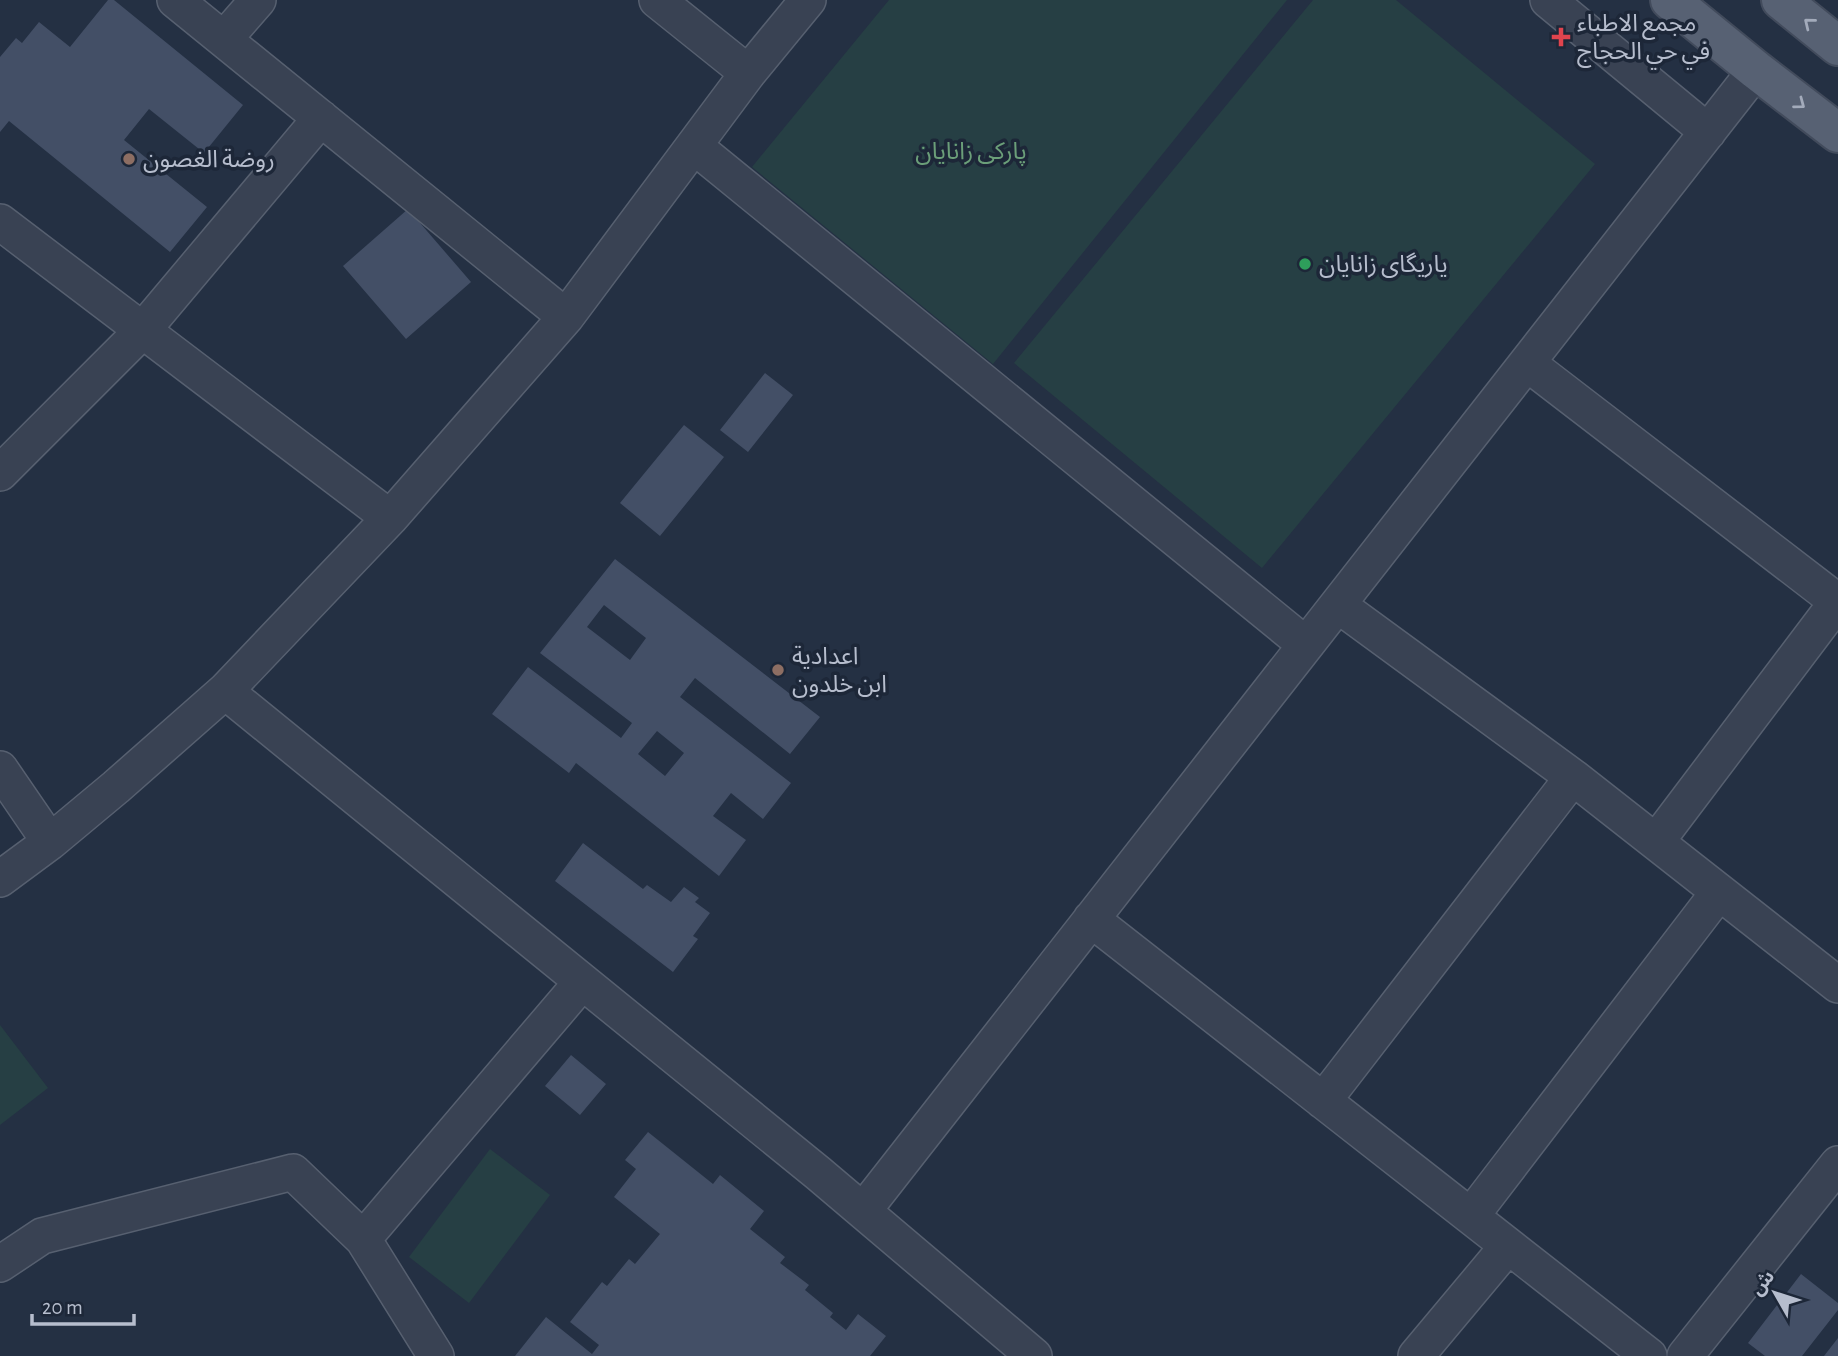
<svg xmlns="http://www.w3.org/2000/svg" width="1838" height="1356" font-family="'Alegreya Sans','Noto Sans Arabic',sans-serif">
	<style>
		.green { fill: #263f44 }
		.building { fill: #434f66; fill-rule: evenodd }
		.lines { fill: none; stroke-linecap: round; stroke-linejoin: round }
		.minor-casing { stroke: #576070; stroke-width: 38 }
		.major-casing { stroke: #424b5c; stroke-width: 42 }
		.minor { stroke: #394253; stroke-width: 35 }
		.major { stroke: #576173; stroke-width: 38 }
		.oneway { stroke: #a3abbb }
		.health-dot { fill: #e0444e; stroke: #1d2738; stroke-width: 2.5 }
		.education-dot { fill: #8d6e63; stroke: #1d2738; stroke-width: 2.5 }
		.leisure-dot { fill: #2e9e5b; stroke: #1d2738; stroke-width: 2.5 }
		.labels { text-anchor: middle; stroke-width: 7; stroke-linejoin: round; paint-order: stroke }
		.poi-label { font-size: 24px; fill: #b6bdcd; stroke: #1d2738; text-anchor: start }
		.park-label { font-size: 24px; fill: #6b9f79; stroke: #1d2738 }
	</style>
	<rect width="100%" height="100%" fill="#243043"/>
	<!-- green -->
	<path class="green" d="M889,0H1287L993,364L752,167Z
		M1313,0H1396L1595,164L1262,568L1014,363Z
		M0,1025L48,1088L0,1125Z
		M490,1149L550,1195L469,1303L409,1257Z"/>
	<!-- building -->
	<path class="building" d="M108,0H114L243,105L204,153L149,109L124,140L207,207L170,252L9,121L0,132V57L16,38L22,43L39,22L70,47Z
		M408,209L471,282L406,339L343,266Z
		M765,373L793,395L748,452L720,430Z
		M684,425L724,457L660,536L620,503Z
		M615,559L820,717L790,754L695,678L680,697L791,783L763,819L731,793L713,816L746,840L719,876L576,763L569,773L492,714L528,667L621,738L632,723L540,653ZM604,605L646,638L630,660L587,627ZM657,731L684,753L665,776L638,754Z
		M583,843L643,889L647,885L671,902L684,887L699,898L695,902L710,913L693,936L698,939L673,972L555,881Z
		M571,1055L606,1084L580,1115L545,1086Z
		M648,1132L713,1184L720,1175L764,1211L750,1229L785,1257L780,1263L809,1285L805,1290L833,1313L830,1317L846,1330L858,1314L886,1336L870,1356H515L546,1317L592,1354L599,1345L570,1322L602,1282L607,1286L629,1259L635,1264L660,1234L614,1197L636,1169L625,1160Z
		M1801,1274L1838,1303V1310L1802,1356H1765L1748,1343Z
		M1838,1338V1356H1824Z"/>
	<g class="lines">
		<defs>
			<path id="minor" d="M175,0L566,317
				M657,0L748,73
				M1548,0L1708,132
				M224,39L258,0
				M694,146L1306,645
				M0,222L390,518
				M1527,363L1838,602
				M0,473L142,331L321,118
				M1338,605L1573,777L1838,985
				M225,691L818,1173L1034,1356
				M0,769L50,842
				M1656,842L1838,601
				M0,879L50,842L116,787L225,691L390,518L566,317L748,73L808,0
				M1091,919L1649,1356
				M1323,1101L1573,777
				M863,1211L1756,70
				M1471,1216L1719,892
				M363,1239L582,982
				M0,1264L42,1236L293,1172L363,1239L436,1356
				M1416,1356L1508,1246
				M1685,1356L1838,1164"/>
			<path id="major" d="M1670,0L1756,70L1838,133
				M1781,0L1838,46"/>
		</defs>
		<!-- minor casing -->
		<use href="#minor" class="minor-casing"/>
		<!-- major casing -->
		<use href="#major" class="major-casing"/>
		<!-- minor -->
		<use href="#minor" class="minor"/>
		<!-- major -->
		<use href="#major" class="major"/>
	</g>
	<!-- one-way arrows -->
	<defs><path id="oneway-chevron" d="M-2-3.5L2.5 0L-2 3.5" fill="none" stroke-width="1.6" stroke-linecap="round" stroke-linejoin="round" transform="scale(1.75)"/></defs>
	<g class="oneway">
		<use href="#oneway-chevron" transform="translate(1809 23) rotate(-141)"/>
		<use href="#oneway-chevron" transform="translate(1800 104) rotate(37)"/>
	</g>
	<!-- markers -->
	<path class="health-dot" d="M1557.5 26.5h7v7h7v7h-7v7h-7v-7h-7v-7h7z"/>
	<g class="education-dot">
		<circle cx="129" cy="159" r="7"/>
		<circle cx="778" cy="670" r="7"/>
	</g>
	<circle class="leisure-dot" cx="1305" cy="264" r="7"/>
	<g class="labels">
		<!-- poi labels -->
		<g class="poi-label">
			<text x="1577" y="31">مجمع الاطباء<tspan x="1577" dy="28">في حي الحجاج</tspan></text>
			<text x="143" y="167">روضة الغصون</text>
			<text x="1319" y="272">یاریگای زانایان</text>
			<text x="792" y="664">اعدادية<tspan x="792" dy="28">ابن خلدون</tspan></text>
		</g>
		<!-- park labels -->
		<g class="park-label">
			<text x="971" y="159">پارکی زانایان</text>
		</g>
	</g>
	<!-- north arrow -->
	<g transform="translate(1775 1293) rotate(309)" stroke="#1d2738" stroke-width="5" paint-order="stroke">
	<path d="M0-5L12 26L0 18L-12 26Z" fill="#b6bdcd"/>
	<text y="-10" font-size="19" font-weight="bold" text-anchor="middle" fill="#b6bdcd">ش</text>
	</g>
	<!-- scale -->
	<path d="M32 1314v10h102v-10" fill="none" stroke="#b6bdcd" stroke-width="3.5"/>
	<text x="42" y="1314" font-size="21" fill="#b6bdcd" stroke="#1d2738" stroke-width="5" paint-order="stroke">20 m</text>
</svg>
